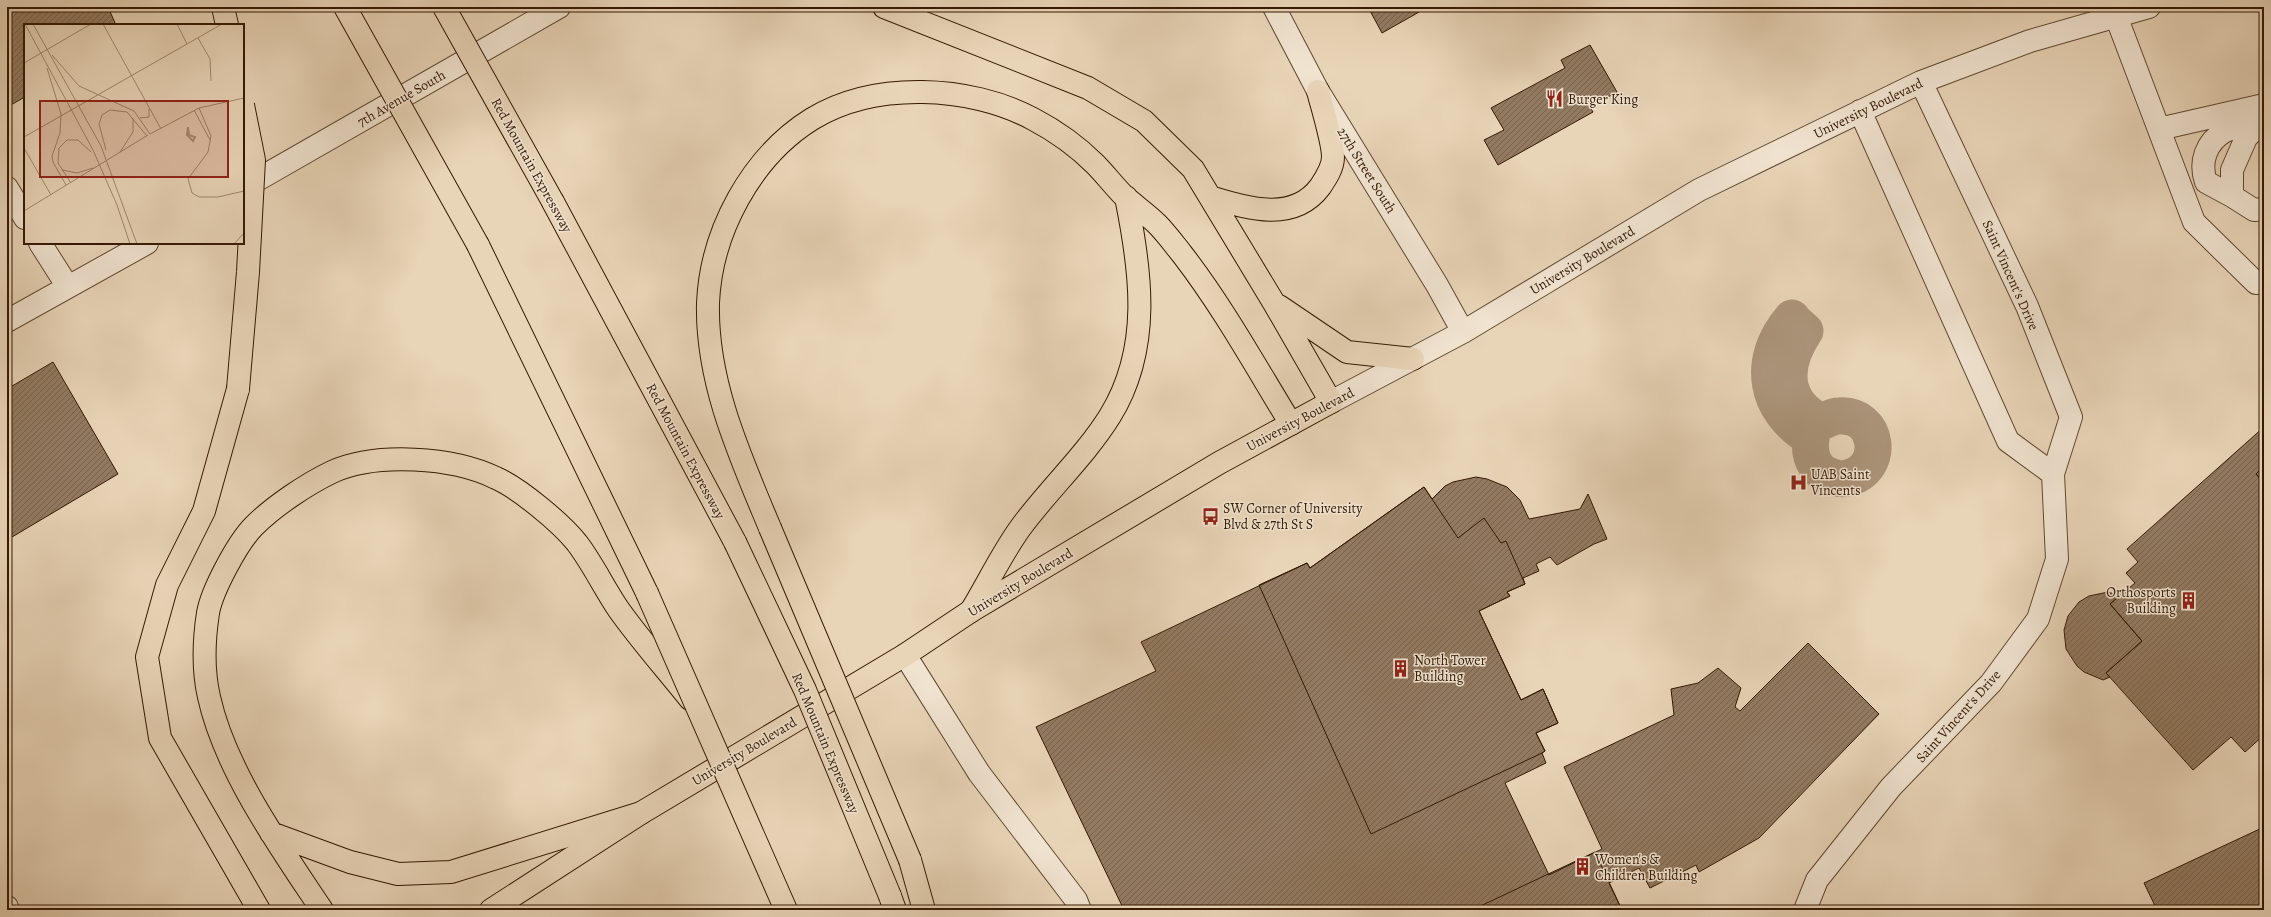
<svg xmlns="http://www.w3.org/2000/svg" width="2271" height="917" font-family="Alegreya,serif">
	<style>
		.lines { fill: none; stroke-linecap: round; stroke-linejoin: round }
		.canal { stroke: #ab947a; stroke-width: 37 }
		.building { fill: url(#building-hatch); stroke: #341903 }
		.minor-casing { stroke: #614830; stroke-width: 24 }
		.major-casing { stroke: #341903; stroke-width: 24 }
		.highway-casing { stroke: #341903; stroke-width: 24 }
		.minor { stroke: #f0e3d0; stroke-width: 22 }
		.major { stroke: #e8d4b7; stroke-width: 22 }
		.highway { stroke: #e8d4b7; stroke-width: 22 }
		.highway-bridge-casing { stroke: #341903; stroke-width: 24; stroke-linecap: butt }
		.highway-bridge { stroke: #e8d4b7; stroke-width: 22 }
		.labels { text-anchor: middle; stroke-width: 3; stroke-linejoin: round; paint-order: stroke }
		.street-label { font-size: 14px; fill: #341903; stroke: #f0e3d0 }
		.poi-label { font-size: 14px; fill: #341903; stroke: #f0e3d0; text-anchor: start }
		.inset-river { fill: none; stroke: #ab947a; stroke-width: 2 }
		.inset-road { fill: none; stroke: #a0896f; stroke-width: 1 }
		.view { fill: #8f2418; fill-opacity: 0.15; stroke: #8f2418; stroke-width: 2 }
		.inset-edge { fill: none; stroke: #341903; stroke-width: 2 }
	</style>
	<defs>
		<pattern id="building-hatch" width="6" height="6" patternUnits="userSpaceOnUse"><rect width="6" height="6" fill="#927a61"/><path d="M-1 1l2-2M0 6l6-6M5 7l2-2" fill="none" stroke="#78634e"/></pattern>
	</defs>
	<rect width="100%" height="100%" fill="#e8d4b7"/>
	<filter id="stains"><feTurbulence type="fractalNoise" baseFrequency=".005" numOctaves="4"/><feColorMatrix values="0 0 0 0 .2 0 0 0 0 .09 0 0 0 0 .02 0 0 0 .5 -.17"/></filter>
	<radialGradient id="worn" r=".72"><stop offset=".6" stop-color="#630" stop-opacity="0"/><stop offset="1" stop-color="#630" stop-opacity=".3"/></radialGradient>
	<g class="lines">
		<!-- canal -->
		<path class="canal" d="M1792,318C1756,360 1764,410 1811,438C1809,451 1812,464 1822,472C1829,477 1840,480 1848,478C1886,469 1879,413 1839,416C1832,416 1827,420 1821,422C1781,402 1782,365 1805,331L1795,322"/>
	</g>
	<!-- building -->
	<path class="building" d="M7,7H108L116,25H25V97L7,107Z
		M1368,7H1428L1382,33Z
		M1590,45L1617,92L1590,107L1593,112L1498,165L1484,140L1504,130L1491,108L1565,68L1561,60Z
		M53,362L118,474L7,540V389Z
		M2264,427V466L2256,474L2264,483V735L2245,752L2231,737L2193,770L2106,673L2142,641L2110,604L2135,583L2126,573L2138,562L2127,549Z
		M2264,466V483L2256,474Z
		M1476,477L1487,479L1507,487L1520,500L1529,519L1580,509L1588,494L1607,539L1594,544L1557,565L1550,557L1536,564L1539,571L1523,578L1525,584L1507,592L1510,596L1479,611L1521,700L1543,689L1558,723L1536,733L1545,751L1542,753L1546,763L1505,783L1549,875L1602,849L1564,767L1674,715L1671,689L1698,683L1718,668L1741,688L1735,707L1740,711L1808,643L1879,714L1759,838L1699,872L1696,865L1650,888L1639,868L1609,883L1622,910H1124L1036,727L1156,671L1141,642L1307,563L1310,568L1424,487L1432,499L1445,486L1453,482Z
		M1424,487L1458,538L1484,518L1501,543L1506,541L1525,584L1507,592L1510,596L1479,611L1521,700L1543,689L1558,723L1536,733L1545,751L1542,753L1371,834L1259,585L1307,563L1310,568Z
		M2108,592L2119,596L2110,604L2142,641L2106,673L2110,677L2103,680L2084,672L2077,666L2066,649L2064,630L2068,616L2079,602L2089,596Z
		M2264,827V910H2157L2144,883Z
		M1595,852L1622,910H1472Z"/>
	<g class="lines">
		<defs>
			<path id="minor" d="M1274,7L1318,91L1437,285L1463,332
				M2116,16L2194,222L2256,283L2264,281
				M1860,111L2008,441L2053,474
				M2263,120L2246,138L2232,170V196L2254,210L2264,209
				M2159,129L2264,105
				M7,188L25,218
				M243,188L559,7
				M2232,196L2206,182C2199,162 2206,142 2225,131C2234,127 2249,126 2259,124
				M40,243L68,287
				M7,321L147,243
				M1331,402L1463,332L1699,190L1921,82L2030,41L2149,7
				M905,655L979,773L1076,900L1080,910
				M7,907L8,910
				M1805,910L1817,880L1891,787L1991,683L2038,619L2057,559L2053,474L2071,417L2027,306L1921,82"/>
			<path id="major" d="M491,910L641,813L905,655L971,611L1219,463L1331,402"/>
			<path id="highway" d="M223,7L227,25
				M884,7L1088,88L1144,121L1193,169L1274,303L1331,402
				M1210,197C1247,208 1293,223 1320,187C1326,178 1333,168 1333,157C1333,142 1322,107 1318,91
				M553,202L735,542
				M478,245L647,593
				M1279,306L1347,352L1413,359
				M238,389L204,511L167,585L147,657L160,738L259,910
				M770,528C740,456 706,382 708,303C711,232 751,157 812,119C874,81 970,85 1033,119C1054,130 1078,147 1095,164C1105,174 1114,186 1124,196C1135,206 1147,214 1157,224C1166,233 1174,244 1182,254C1223,307 1256,367 1291,424
				M971,611C988,583 1002,553 1021,527C1049,489 1085,456 1110,416C1152,348 1141,271 1126,197
				M271,833L350,862L398,874L451,872L641,813
				M910,860L924,910
				M890,896L895,910
				M322,910C280,847 225,770 209,697C203,671 204,639 208,613C212,590 238,542 254,526C274,506 307,484 332,472C376,452 453,457 496,478C519,488 561,523 577,543C593,564 604,588 619,610C641,641 667,670 690,699"/>
		</defs>
		<!-- minor casing -->
		<use href="#minor" class="minor-casing"/>
		<!-- major casing -->
		<use href="#major" class="major-casing"/>
		<!-- highway casing -->
		<use href="#highway" class="highway-casing"/>
		<!-- minor -->
		<use href="#minor" class="minor"/>
		<!-- major -->
		<use href="#major" class="major"/>
		<!-- highway -->
		<use href="#highway" class="highway"/>
		<defs>
			<path id="highway-bridge" d="M345,7L478,245
				M444,7L553,202
				M238,389L248,272L254,160L243,105
				M770,528L910,860
				M735,542L805,690L890,896
				M647,593L786,910"/>
		</defs>
		<!-- highway-bridge casing -->
		<use href="#highway-bridge" class="highway-bridge-casing"/>
		<!-- highway-bridge -->
		<use href="#highway-bridge" class="highway-bridge"/>
	</g>
	<!-- icons -->
	<defs>
		<symbol id="restaurant-bare" viewBox="-9 -9 18 18"><path d="M-5-6h1v4h1v-4h1v4h1v-4h1v5L-1.5 .5V6h-2V.5L-5-1ZM5-6V6H3V1.5H1.5Q1.5-4 5-6Z" fill="#8f2418" stroke="#f0e3d0" stroke-width="2.5" paint-order="stroke"/></symbol>
		<symbol id="hospital-bare" viewBox="-9 -9 18 18"><path d="M-5-5h3v3.5h4V-5h3V5h-3V1.5h-4V5h-3Z" fill="#8f2418" stroke="#f0e3d0" stroke-width="2.5" paint-order="stroke"/></symbol>
		<symbol id="bus-bare" viewBox="-9 -9 18 18"><path d="M-5-6H5V4H4V6H2V4H-2V6H-4V4H-5ZM-3.5-4V0h7V-4ZM-3.5 1.2v1.5H-2V1.2ZM2 1.2v1.5H3.5V1.2Z" fill="#8f2418" stroke="#f0e3d0" stroke-width="2.5" paint-order="stroke"/></symbol>
		<symbol id="building-bare" viewBox="-9 -9 18 18"><path d="M-4-6H4V6H1V3H-1V6H-4ZM-2.5-4.3h1.7v1.8h-1.7ZM.8-4.3h1.7v1.8H.8ZM-2.5-1h1.7V.8h-1.7ZM.8-1h1.7V.8H.8Z" fill="#8f2418" stroke="#f0e3d0" stroke-width="2.5" paint-order="stroke"/></symbol>
	</defs>
	<g fill-rule="evenodd">
		<use href="#restaurant-bare" x="1542" y="86" width="25" height="25"/>
		<use href="#hospital-bare" x="1786" y="470" width="25" height="25"/>
		<use href="#bus-bare" x="1198" y="504" width="25" height="25"/>
		<use href="#building-bare" x="2176" y="588" width="25" height="25"/>
		<use href="#building-bare" x="1388" y="656" width="25" height="25"/>
		<use href="#building-bare" x="1570" y="854" width="25" height="25"/>
	</g>
	<g class="labels">
		<!-- street labels -->
		<g class="street-label">
			<text transform="translate(401 98) rotate(-30)" y="5">7th Avenue South</text>
			<text transform="translate(1868 108) rotate(-26)" y="5">University Boulevard</text>
			<text transform="translate(532 165) rotate(61)" y="5">Red Mountain Expressway</text>
			<text transform="translate(1367 170) rotate(58)" y="5">27th Street South</text>
			<text transform="translate(1582 260) rotate(-31)" y="5">University Boulevard</text>
			<text transform="translate(2011 275) rotate(66)" y="5">Saint Vincent's Drive</text>
			<text transform="translate(1300 419) rotate(-28)" y="5">University Boulevard</text>
			<text transform="translate(686 451) rotate(62)" y="5">Red Mountain Expressway</text>
			<text transform="translate(1020 582) rotate(-31)" y="5">University Boulevard</text>
			<text transform="translate(1958 716) rotate(-48)" y="5">Saint Vincent's Drive</text>
			<text transform="translate(826 743) rotate(67)" y="5">Red Mountain Expressway</text>
			<text transform="translate(744 751) rotate(-31)" y="5">University Boulevard</text>
		</g>
		<!-- poi labels -->
		<g class="poi-label">
			<text x="1568" y="104">Burger King</text>
			<text x="1811" y="479">UAB Saint<tspan x="1811" dy="16">Vincents</tspan></text>
			<text x="1223" y="513">SW Corner of University<tspan x="1223" dy="16">Blvd &amp; 27th St S</tspan></text>
			<text x="2176" y="597" text-anchor="end">Orthosports<tspan x="2176" dy="16">Building</tspan></text>
			<text x="1414" y="665">North Tower<tspan x="1414" dy="16">Building</tspan></text>
			<text x="1595" y="864">Women's &amp;<tspan x="1595" dy="16">Children Building</tspan></text>
		</g>
	</g>
	<!-- overview -->
	<g transform="translate(24 24)">
		<rect width="220" height="220" fill="#e8d4b7"/>
		<path class="inset-river" d="M164,103L163,111L169,117L171,113L165,111L164,104"/>
		<path class="inset-road" d="M1,0L69,126L93,181L106,220M9,0L77,122L113,220M79,0L137,105M153,0L163,20M174,14L186,35L187,57M28,31L55,62L110,87L126,110M0,39L67,0M23,44L37,90L36,109L28,132L29,138L42,161M175,84L187,112L184,128L164,155L168,169L175,173H194L220,167M170,86L186,116M116,94L125,93V85M126,110L175,84L220,74M0,113L198,0M0,124L27,171M82,126L75,100L78,91L86,86L103,88L123,112M96,128L109,108V94M38,146L53,149L69,144M47,159L34,139L35,124L43,116H54L67,128M0,187L124,111M210,220L220,209"/>
		<path class="view" d="M16,77H204V153H16Z"/>
		<rect width="220" height="220" class="inset-edge"/>
	</g>
	<!-- margin -->
	<rect width="2271" height="917" fill="none" stroke="#e8d4b7" stroke-width="24"/>
	<rect x="8" y="8" width="2255" height="901" fill="none" stroke="#341903" stroke-width="2"/>
	<rect x="12" y="12" width="2247" height="893" fill="none" stroke="#341903"/>
	<rect width="100%" height="100%" filter="url(#stains)"/>
	<rect width="100%" height="100%" fill="url(#worn)"/>
</svg>
